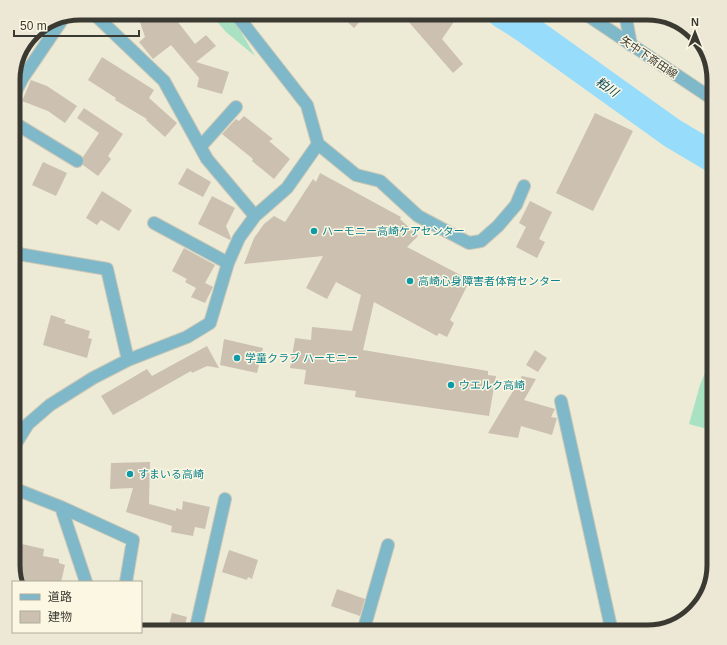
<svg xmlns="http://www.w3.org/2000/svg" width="727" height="645" font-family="Arial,'Noto Sans JP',sans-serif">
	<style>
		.green { fill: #a9e2c3 }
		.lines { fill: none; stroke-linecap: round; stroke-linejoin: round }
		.river { stroke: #97ddfb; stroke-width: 30 }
		.building { fill: #ccc0b0 }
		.minor-casing { stroke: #c9c7b5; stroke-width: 14 }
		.minor { stroke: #7fb8c9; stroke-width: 12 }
		.culture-dot { fill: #0f9aa8; stroke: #fbf7e3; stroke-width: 1.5 }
		.labels { text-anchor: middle; stroke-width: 3; stroke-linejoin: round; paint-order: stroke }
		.street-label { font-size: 11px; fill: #3b3a32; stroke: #fbf7e3 }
		.culture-label { font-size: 11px; fill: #0d838f; stroke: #fbf7e3; text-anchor: start }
		.water-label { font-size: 12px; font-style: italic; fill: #044357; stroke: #fbf7e3 }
		.rim { fill: none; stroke: #3b3a32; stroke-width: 5 }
	</style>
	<rect width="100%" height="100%" fill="#edead6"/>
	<!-- green -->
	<path class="green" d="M210,13H230L255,56L226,32Z
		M714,351V431L689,424L700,385Z"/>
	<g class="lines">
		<!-- river -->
		<path class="river" d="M502,13L524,27L672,133L714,158"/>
	</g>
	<!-- building -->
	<path class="building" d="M137,13H171L195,44L206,35L216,46L196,62L229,72L222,94L197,87L199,78L171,45L153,59L139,42L145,37Z
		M338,13H368L354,28Z
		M401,13H460L442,39L463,64L453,73Z
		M102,57L154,90L149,98L177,123L165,137L146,120L147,119L115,100L116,98L88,80Z
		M31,80L47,86L77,106L65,123L48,111L22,101Z
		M84,108L123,134L108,156L111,159L98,176L83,165V157L99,133L77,118Z
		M595,113L633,131L593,211L556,193Z
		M244,116L273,139L269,141L290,159L274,179L252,161L253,159L222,134L236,119L239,121Z
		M43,162L67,173L56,196L32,185Z
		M187,168L211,182L203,197L178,184Z
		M320,173L401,217L400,219L418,236L407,247L468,279L466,283L468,284L450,320L454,323L447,337L439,333L437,336L374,302L363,350L488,371V375L496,376L489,416L355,397L356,391L304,384L306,370L290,368L295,338L311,340L312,327L352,331L361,295L336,282L327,299L306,288L323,256L244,264L254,238L264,224L274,216L285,222L313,179L316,182Z
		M102,191L132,210L119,231L101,220L97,225L86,218Z
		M212,196L235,208L226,226L231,238L230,240L198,224Z
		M530,201L552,212L539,239L545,242L537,258L516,247L526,227L519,223Z
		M184,248L215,265L205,283L213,287L205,303L191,297L196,288L185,282L187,279L172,271Z
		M51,315L66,320L64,323L90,331L88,338L92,339L87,358L43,345Z
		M224,339L263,348L257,373L220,365Z
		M207,346L219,368L207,366L192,373L191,371L113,415L101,396L147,369L152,376Z
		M535,350L547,358L538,372L526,365Z
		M522,376L536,379L524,400L555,409L551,417L557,418L552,435L521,426L518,438L488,433Z
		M150,462L149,504L176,511V508L182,510L183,501L210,507L205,529L195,527L193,536L171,532L172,526L126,512L133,488L110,489L111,463Z
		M13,542L44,549L43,556L59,559V563L65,565L61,582H19L13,569Z
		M229,550L258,560L252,579L248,577L247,580L222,572Z
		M337,589L365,599L360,616L331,606Z
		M172,613L187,617L184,629L169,625Z"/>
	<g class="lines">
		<defs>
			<path id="minor" d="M93,13L164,81L207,159L255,216
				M584,13L714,100
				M625,13L631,45
				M13,97L22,79L62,20
				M13,122L77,161
				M318,144L356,175L380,181L418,216L469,243L481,241L498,226L516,205L524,186
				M201,146L236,107
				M154,223L228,263
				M13,253L107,269L128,360
				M561,401L612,632
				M13,448L28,424L50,405L93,378L128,360L187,337L210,323L228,263L239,238L255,216L287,188L318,144L307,105L235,13
				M13,488L61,507L133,540L126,582
				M61,507L86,582
				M195,632L225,499
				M363,632L388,545"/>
		</defs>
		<!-- minor casing -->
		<use href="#minor" class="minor-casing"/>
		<!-- minor -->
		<use href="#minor" class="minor"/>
	</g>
	<!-- markers -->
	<g class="culture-dot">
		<circle cx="314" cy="231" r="4"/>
		<circle cx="410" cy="281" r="4"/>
		<circle cx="237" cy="358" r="4"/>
		<circle cx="451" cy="385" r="4"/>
		<circle cx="130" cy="474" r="4"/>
	</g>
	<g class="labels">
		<!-- street labels -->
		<g class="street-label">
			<text transform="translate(649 57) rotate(34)" y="4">矢中下斎田線</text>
		</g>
		<!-- culture labels -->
		<g class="culture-label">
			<text x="322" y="235">ハーモニー高崎ケアセンター</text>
			<text x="418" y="285">高崎心身障害者体育センター</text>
			<text x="245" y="362">学童クラブ ハーモニー</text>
			<text x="459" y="389">ウエルク高崎</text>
			<text x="138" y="478">すまいる高崎</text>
		</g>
		<!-- water labels -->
		<g class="water-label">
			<text transform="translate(607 87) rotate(35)" y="4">粕川</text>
		</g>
	</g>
	<!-- crop -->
	<path d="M0 0H727V645H0ZM80 20H647A60 60 0 0 1 707 80V565A60 60 0 0 1 647 625H80A60 60 0 0 1 20 565V80A60 60 0 0 1 80 20Z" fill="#ece8d5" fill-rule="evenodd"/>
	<path class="rim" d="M80 20H647A60 60 0 0 1 707 80V565A60 60 0 0 1 647 625H80A60 60 0 0 1 20 565V80A60 60 0 0 1 80 20Z"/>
	<!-- legend -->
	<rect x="12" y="581" width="130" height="52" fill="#fbf7e3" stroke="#aeab9c"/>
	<rect x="20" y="594" width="20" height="6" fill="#7fb8c9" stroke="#aeab9c"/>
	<text x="48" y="601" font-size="12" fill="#3b3a32">道路</text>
	<rect x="20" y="611" width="20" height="12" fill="#ccc0b0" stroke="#aeab9c"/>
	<text x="48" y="621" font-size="12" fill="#3b3a32">建物</text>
	<!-- north arrow -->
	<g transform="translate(695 32)" stroke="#fbf7e3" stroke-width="3" paint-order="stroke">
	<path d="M0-3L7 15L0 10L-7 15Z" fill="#3b3a32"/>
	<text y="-6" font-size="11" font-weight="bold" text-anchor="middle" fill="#3b3a32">N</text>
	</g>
	<!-- scale -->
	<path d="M14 30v6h125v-6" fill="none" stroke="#3b3a32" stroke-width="2"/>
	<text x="20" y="30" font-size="12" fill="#3b3a32" stroke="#fbf7e3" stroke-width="3" paint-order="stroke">50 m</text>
</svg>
